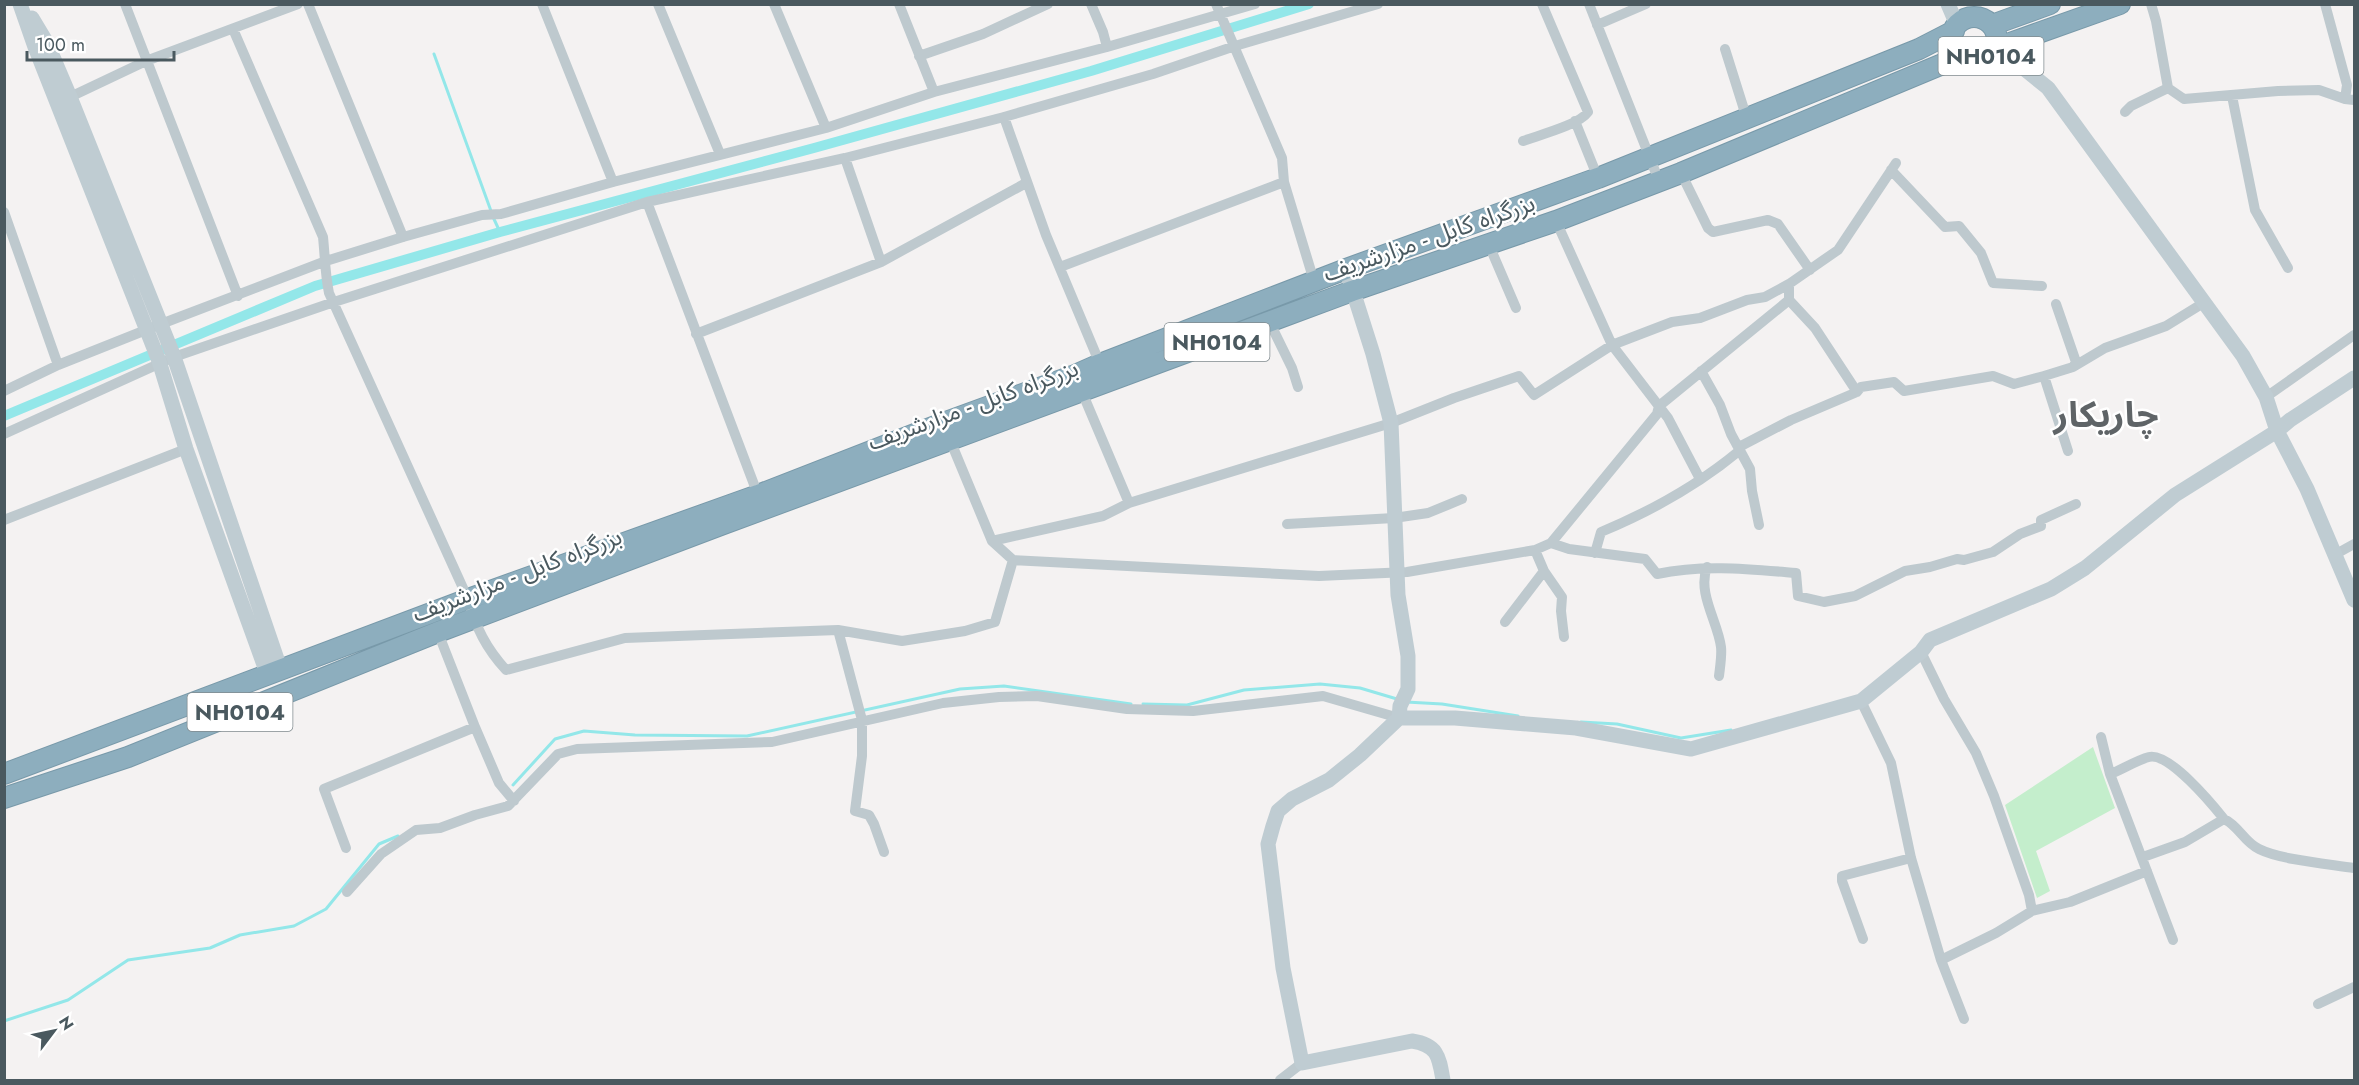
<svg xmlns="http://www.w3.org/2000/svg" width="2359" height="1085" font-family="Jost,'Noto Sans Arabic',sans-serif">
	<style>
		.green { fill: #c4eecc }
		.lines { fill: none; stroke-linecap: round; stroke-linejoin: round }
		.stream { stroke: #93e7e9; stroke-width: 3 }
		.canal { stroke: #93e7e9; stroke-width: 10 }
		.highway-casing { stroke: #7899a9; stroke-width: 22 }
		.street { stroke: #bec9ce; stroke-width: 10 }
		.secondary { stroke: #bfccd2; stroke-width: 15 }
		.highway { stroke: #8daebe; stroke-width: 20 }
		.labels { text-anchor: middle; stroke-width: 5; stroke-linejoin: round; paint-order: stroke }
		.shield { fill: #fff; stroke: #808b8f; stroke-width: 1.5 }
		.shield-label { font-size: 22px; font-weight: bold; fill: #4a595f }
		.street-label { font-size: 24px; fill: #4a595f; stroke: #fff }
		.town-label { font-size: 36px; font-weight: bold; fill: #5f6467; stroke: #fff }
	</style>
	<rect width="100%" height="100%" fill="#f4f2f2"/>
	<!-- green -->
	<path class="green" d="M2093,747L2115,808L2036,851L2050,891L2037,898L2005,805Z"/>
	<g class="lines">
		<!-- stream -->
		<path class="stream" d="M434,54L491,211
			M493,217L500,232
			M1406,702L1442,704L1518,716
			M1143,704L1187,705L1244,690L1320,684L1360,688L1397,699
			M1581,722L1617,724L1681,738L1731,730
			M513,785L555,739L584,731L635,735L747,736L960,689L1004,686L1131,704
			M4,1021L68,1000L128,960L210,948L240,935L294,926L326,909L379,844L398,836"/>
		<!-- canal -->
		<path class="canal" d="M4,416L315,286L500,232L814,148L1091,71L1309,4"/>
		<defs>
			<path id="highway" d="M1951 40a23 23 0 1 1 46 0a23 23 0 1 1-46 0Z
				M1992,25L2050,4
				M1996,48L2120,4
				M4,774L468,599L758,495L943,423L1075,375L1100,364L1346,269L1598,178L1919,49L1954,31
				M4,798L128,757L438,632L721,525L1352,291L1556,221L1681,173L1957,58"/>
		</defs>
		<!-- highway casing -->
		<use href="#highway" class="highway-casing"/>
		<!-- street -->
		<path class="street" d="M125,4L238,296
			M308,4L403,237
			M542,4L613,182
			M658,4L720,154
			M774,4L826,128
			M899,4L934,92
			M1091,4L1103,32L1107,47
			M1216,4L1282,158L1284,182L1314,281
			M1589,4L1659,181
			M2151,4L2156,21L2168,88
			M2325,4L2347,85L2345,99
			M1597,25L1646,4
			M233,29L323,237C325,256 325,274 329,293L468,599C476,628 486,648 506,670L625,638L838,630L862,720V756L855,811L869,815L874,824L884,852
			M1725,49L1747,119
			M919,56L983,34L1048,4
			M2232,96L2255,210L2288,268
			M70,97L146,61L298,4
			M2125,112L2131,106L2168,88L2184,99L2278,91L2319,90L2345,99L2354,100
			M1004,117L1046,235L1100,364
			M1575,121L1598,178
			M1523,141C1539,135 1579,125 1588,112L1542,4
			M845,158L881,262
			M1891,170L1945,227L1959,226L1981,253L1993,283L2042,286
			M1681,173L1708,228L1713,232L1768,220L1778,224L1810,270
			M647,202L758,495
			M4,212L58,365
			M1556,221L1612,345L1668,418L1700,479
			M1489,245L1516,308
			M1060,267L1284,182
			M1789,300L1815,328L1857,392
			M2056,304L2076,362L2073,367
			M1270,323L1292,368L1298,387
			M696,334L881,262L1026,183
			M1701,371L1720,405L1731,434L1750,469L1752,491L1759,525
			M2044,376L2068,451
			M4,391L58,365L161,324L326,261L403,237L482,215L501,214L613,182L826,128L934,92L1107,47L1255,4
			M1082,392L1129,503
			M2266,397L2354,335
			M4,434L174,357L334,302L647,202L845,158L1004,117L1153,74L1235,46L1378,4
			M950,440L992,541L1013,560L1319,576L1407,572L1535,550L1551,543L1657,414L1659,406L1789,300V284L1838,250L1896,163
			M1739,447L1791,420L1857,392L1861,387L1894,382L1904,391L1993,376L2014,384L2044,376L2073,367L2105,348L2166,326L2205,302
			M4,520L186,449
			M1287,524L1394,518L1428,513L1462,499
			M992,541L1103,516L1129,503L1391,423L1454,398L1519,376L1534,395L1612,345L1672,322L1700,318L1747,300L1765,297L1789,284
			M1551,543L1569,549L1645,559L1657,574C1703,564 1749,569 1796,573L1798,596L1824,602L1855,596L1905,571L1930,567L1957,559L1964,560L1993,552L2020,534L2041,526V520L2076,504
			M1535,550L1544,571L1562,597L1561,611L1564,637
			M1595,553L1601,532C1649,512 1698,485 1739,451
			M2336,554L2354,544
			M1707,567C1697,593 1718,622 1721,647C1722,656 1720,667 1719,676
			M1505,622L1544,571
			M437,630L475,727L499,783L514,801
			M838,630L902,641L965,631L995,622L1013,560
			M1921,652L1944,699L1976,753L1994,796L2029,895L2032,911L1996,933L1941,960
			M1861,701L1891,763L1911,858L1941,960L1964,1019
			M2101,737L2110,774L2173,940
			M2110,774C2121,770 2137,760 2149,757C2169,752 2212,804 2224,819
			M346,848L324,789L475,727
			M2143,857L2185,842L2224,819C2239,826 2244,842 2259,849C2281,860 2329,864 2354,868
			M347,892L381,854L416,830L440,828L475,815L508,806L558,754L577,749L772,742L943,703L999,697L1037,696L1127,709L1193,711L1323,696L1399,718
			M2032,911L2070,902L2147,871
			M1863,939L1842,881V876L1911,858
			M2318,1004L2354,987
			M1280,1080L1302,1063"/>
		<!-- secondary -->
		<path class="secondary" d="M20,4L35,47L159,361L186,449L268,676
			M1948,4L1957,25
			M32,18L47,43L70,97L174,357L281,671
			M1994,52L2022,67L2048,88L2243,356L2266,397L2277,431L2307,489L2354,600
			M1346,269L1373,354L1391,423L1398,595L1408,656V689L1400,706L1399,718
			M1443,1080C1439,1057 1438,1045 1412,1041L1302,1063L1283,968L1268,844L1273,826L1278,811L1292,799L1329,780L1360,755L1399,718H1455L1576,728L1691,749L1861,701L1921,652L1930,640L2051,589L2085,568L2175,495L2277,431L2290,420L2354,378"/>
		<!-- highway -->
		<use href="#highway" class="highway"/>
	</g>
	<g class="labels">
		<!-- shield labels -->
		<g class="shield">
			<rect x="1938.5" y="37" width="105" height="38" rx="4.5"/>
			<rect x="1164.5" y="323" width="105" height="38" rx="4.5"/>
			<rect x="187.5" y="693" width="105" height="38" rx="4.5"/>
		</g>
		<g class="shield-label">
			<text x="1991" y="64">NH0104</text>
			<text x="1217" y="350">NH0104</text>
			<text x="240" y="720">NH0104</text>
		</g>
		<!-- street labels -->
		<g class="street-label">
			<text transform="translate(1429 238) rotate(-19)" y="8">بزرگراه کابل - مزارشریف</text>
			<text transform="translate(973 405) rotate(-20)" y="8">بزرگراه کابل - مزارشریف</text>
			<text transform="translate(517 575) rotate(-21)" y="8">بزرگراه کابل - مزارشریف</text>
		</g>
		<!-- town labels -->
		<g class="town-label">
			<text x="2106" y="427">چاریکار</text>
		</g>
	</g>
	<!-- border -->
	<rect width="2359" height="1085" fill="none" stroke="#4a595f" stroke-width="12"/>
	<!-- north arrow -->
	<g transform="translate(54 1031) rotate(58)" stroke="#ffffff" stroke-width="4.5" paint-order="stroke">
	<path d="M0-4.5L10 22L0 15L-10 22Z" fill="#4a595f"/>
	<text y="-9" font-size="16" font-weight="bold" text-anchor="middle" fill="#4a595f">N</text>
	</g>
	<!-- scale -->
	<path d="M27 51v9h147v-9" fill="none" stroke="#4a595f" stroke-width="3"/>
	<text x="36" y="51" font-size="18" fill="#4a595f" stroke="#ffffff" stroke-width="4.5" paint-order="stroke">100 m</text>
</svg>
